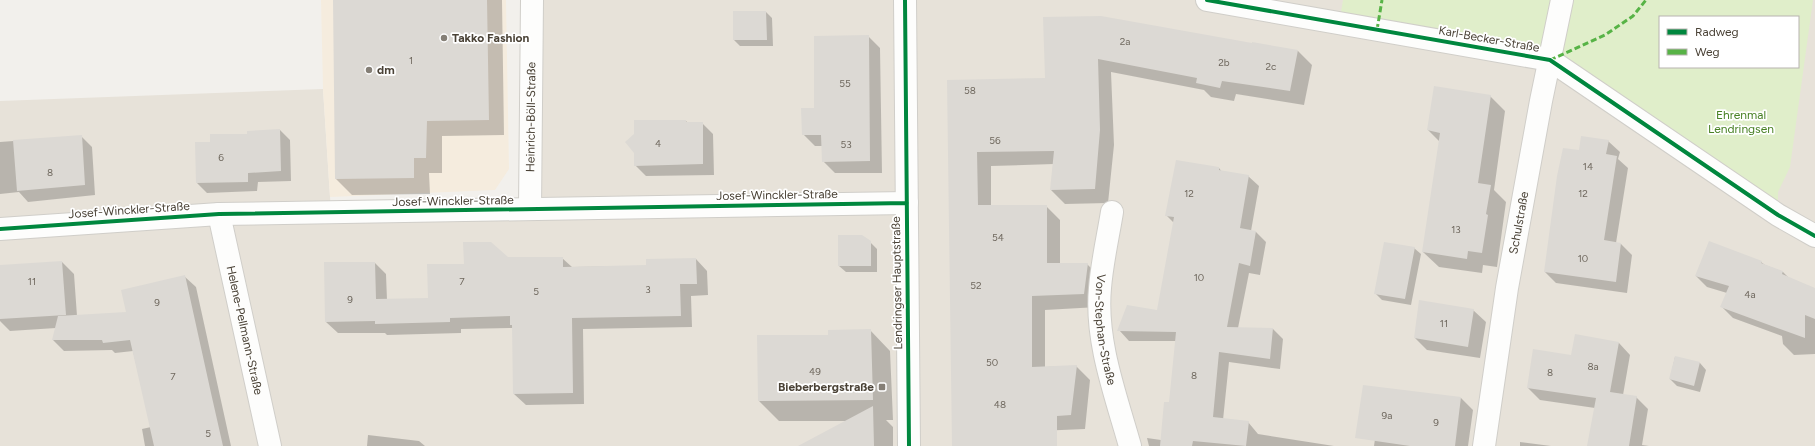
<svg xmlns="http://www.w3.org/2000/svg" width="1815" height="446" font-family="Figtree,sans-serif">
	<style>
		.residential { fill: #e7e2d9; fill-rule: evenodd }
		.commercial { fill: #f5ecde }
		.green { fill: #e0eeca; fill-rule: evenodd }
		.shadow { fill: #0003 }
		.building { fill: #dcd9d4 }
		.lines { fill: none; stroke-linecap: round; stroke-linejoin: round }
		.minor-casing { stroke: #d0cec9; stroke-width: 24 }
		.minor { stroke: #fdfdfc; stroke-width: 22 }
		.quiet { stroke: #57b346; stroke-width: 3; stroke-dasharray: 6 3; stroke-linecap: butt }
		.cycleway-casing { stroke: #fff; stroke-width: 6 }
		.cycleway { stroke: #00873e; stroke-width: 4 }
		.poi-dot { fill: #857f76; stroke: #fff; stroke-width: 1.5 }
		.labels { text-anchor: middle; stroke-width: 3.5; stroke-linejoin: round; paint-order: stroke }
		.number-label { font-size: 10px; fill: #6f685e }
		.poi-label { font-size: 12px; font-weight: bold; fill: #4a4236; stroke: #fff; text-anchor: start }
		.street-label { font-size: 12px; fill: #4a4236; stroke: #fff }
		.park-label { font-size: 12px; fill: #488124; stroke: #fff }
	</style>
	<rect width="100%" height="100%" fill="#f2f0ec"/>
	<!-- residential -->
	<path class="residential" d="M532,0H1815V446H0V101L323,89L331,212L530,209ZM1660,17H1798V67H1660Z"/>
	<!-- commercial -->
	<path class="commercial" d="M321,0H506L509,169L495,190L330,197L323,89Z"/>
	<!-- green -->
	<path class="green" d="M1343,0H1813L1790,167L1778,192V215L1550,60L1339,23ZM1660,17H1798V67H1660Z"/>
	<!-- shadow -->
	<path class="shadow" d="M334,0H502L504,135L442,136V173H429L430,194L352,195L336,179Z
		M766,12L772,18L773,46H740L734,40Z
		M1044,18L1298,51L1312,65L1304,105L1236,94L1234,101L1211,97L1204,90L1111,72L1114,145L1108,203L1065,204L1051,190L1054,164L991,166V206H1046L1060,220V264H1087L1101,278L1098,307L1045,310V367L1076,366L1090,380L1085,429L1038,431L1055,446H953L948,81L1046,79Z
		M868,36L880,48L882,173H835L823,161V146H815L803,134L815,108Z
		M1490,96L1505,111L1494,190L1506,202L1497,267L1483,265L1482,273L1439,267L1423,252L1440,142L1428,130Z
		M686,121L688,123H702L713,134L714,175L646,176L635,165Z
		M280,130L290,140L291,181L258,182L257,191L207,193L197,183L248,135Z
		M81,136L92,147L95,195L28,202L19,192L0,194V142Z
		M1608,141L1620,152L1618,159L1628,168L1616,243L1621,244L1632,255L1627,293L1556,283L1545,272L1580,151Z
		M1219,168L1222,172L1248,176L1259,186L1251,231L1256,232L1266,242L1260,275L1249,273L1238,328L1273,329L1283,339L1280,369L1229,362L1223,420L1248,422L1258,434L1334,446H1149L1147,438L1161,440L1170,403L1176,341H1129L1119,330L1158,312L1174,223L1166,215Z
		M870,242L877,249V272H846L839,266Z
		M1414,248L1421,254L1411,305L1382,300L1375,293Z
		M508,258H562L572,267L647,266L696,259L707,271L708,295L691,296L692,327L583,329L584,404L526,405L514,394L513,328L461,329V333L387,335L385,333H338L326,322L375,263L386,274L387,300L429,299L465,264Z
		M62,262L74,274L77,316L127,313L184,276L196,287L231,446H145L142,429L151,427L133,351L115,353L112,350L64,351L53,340L56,328L10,331L0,321V266Z
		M1761,262L1765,265L1783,272L1789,278L1815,289V354L1794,355L1783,344L1782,336L1733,318L1722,307L1727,293L1707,287L1696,276Z
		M1473,310L1486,322L1480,358L1427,350L1415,338Z
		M870,330L890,351L893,420H886L893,427V446H800L848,421H779L759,401L829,336Z
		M1619,343L1630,355L1623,395L1636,397L1648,409L1642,445L1649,446H1588L1595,408L1540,400L1528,388L1572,356Z
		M1675,357L1700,363L1706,370L1700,392L1677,386L1670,379Z
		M1382,389L1461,398L1473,410L1468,446H1374Z
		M368,435L419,441L425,446H367Z
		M1520,442L1551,446H1520Z"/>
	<!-- building -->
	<path class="building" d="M333,0H487L489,120L427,121L426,158H414V178L335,179Z
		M733,11H766L767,40H733Z
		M1101,16L1252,43V42L1298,50L1290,91L1222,81L1220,88L1196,83L1197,78L1098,59L1100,130L1095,189L1050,190L1054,151L977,152L978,205H1047V263H1088L1084,294L1032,296V367L1077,365L1071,415L1057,416V446H952L947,80L1045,78L1043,17Z
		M869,35L870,161L822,162L821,135H802L801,108H814V36Z
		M1434,86L1491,95L1478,183L1491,185L1486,214L1488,215L1482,253L1468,251L1467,259L1422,252L1440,133L1427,130Z
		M634,120H686V122H703V164L634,166V153L625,142L634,134Z
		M280,129L281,171L248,173V182L196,183L195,142H210V134H247V131Z
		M82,135L85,185L17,191L13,140Z
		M1581,136L1609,140L1606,154L1617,156L1604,240L1621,243L1616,282L1544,272L1557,176L1563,148L1579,150Z
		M1176,160L1219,167V170L1249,175L1240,228L1256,231L1250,266L1239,263L1227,327L1273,328L1270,359L1219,352L1213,417L1249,421L1246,446L1193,441L1192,446H1160L1164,402H1169L1176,332L1117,331L1127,305L1157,310L1174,217L1165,216Z
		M838,235H862L871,241V266H838Z
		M1709,241L1762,261L1761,263L1783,271L1782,274L1815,288V319L1805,315V338L1720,307L1729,286L1695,276Z
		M463,242H491L508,257H563V267L646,265V259L696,258L697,284H680L681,316L572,318L573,393L513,394L512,325H510V316L450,318V322L375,324V321L325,322L324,262H375L376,299L428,298L427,264H464Z
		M1384,242L1415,247L1405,299L1374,294Z
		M62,261L66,315L0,319V265Z
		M185,275L211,393L223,446H154L130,340L103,343L102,340H52L58,316L126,312L121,290Z
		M1419,300L1474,309L1468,347L1414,338Z
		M871,329L873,400L758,401L757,335H828V330Z
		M1575,334L1619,342L1610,392L1637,396L1629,446H1587L1596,398L1527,388L1533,349L1571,355Z
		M1675,356L1700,362L1694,386L1669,379Z
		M1363,385L1461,397L1455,446H1410L1355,438Z
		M873,406L874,446H798Z"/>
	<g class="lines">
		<defs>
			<g id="minor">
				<path d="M905,0L909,446"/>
				<path d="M1207,0L1550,60L1778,215L1815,236"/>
				<path id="s1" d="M530,209L532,0"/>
				<path id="s2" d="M1112,212C1108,237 1102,262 1100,288C1095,341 1116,396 1130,446"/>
				<path id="s3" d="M219,214L270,446"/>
				<path d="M0,229L219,214L907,203"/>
				<path id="s4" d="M1484,446L1507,288L1541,101L1562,0"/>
			</g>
		</defs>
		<!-- minor casing -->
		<use href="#minor" class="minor-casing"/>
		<!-- minor -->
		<use href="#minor" class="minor"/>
		<!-- quiet -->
		<path class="quiet" d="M1377,30L1382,0
			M1550,60L1605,35L1633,16L1646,0"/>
		<defs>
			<path id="cycleway" d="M905,0L909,446
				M1207,0L1550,60L1778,215L1815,236
				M0,229L219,214L907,203"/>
		</defs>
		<!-- cycleway casing -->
		<use href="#cycleway" class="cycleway-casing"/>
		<!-- cycleway -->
		<use href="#cycleway" class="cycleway"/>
	</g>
	<!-- markers -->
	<g class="poi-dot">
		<circle cx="444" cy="38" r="4"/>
		<circle cx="369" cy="70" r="4"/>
		<rect x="878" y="383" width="8" height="8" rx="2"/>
	</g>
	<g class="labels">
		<!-- number labels -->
		<g class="number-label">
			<text x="1125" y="45">2a</text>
			<text x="411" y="64">1</text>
			<text x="1224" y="66">2b</text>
			<text x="1271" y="70">2c</text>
			<text x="845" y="87">55</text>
			<text x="970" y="94">58</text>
			<text x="995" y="144">56</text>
			<text x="658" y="147">4</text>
			<text x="846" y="148">53</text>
			<text x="221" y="161">6</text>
			<text x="1588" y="170">14</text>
			<text x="50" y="176">8</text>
			<text x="1189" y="197">12</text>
			<text x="1583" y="197">12</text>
			<text x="1456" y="233">13</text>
			<text x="998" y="241">54</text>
			<text x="1583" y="262">10</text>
			<text x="1199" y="281">10</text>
			<text x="32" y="285">11</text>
			<text x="462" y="285">7</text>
			<text x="976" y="289">52</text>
			<text x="648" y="293">3</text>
			<text x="536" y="295">5</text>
			<text x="1750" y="298">4a</text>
			<text x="350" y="303">9</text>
			<text x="157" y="306">9</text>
			<text x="1444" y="327">11</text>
			<text x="992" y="366">50</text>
			<text x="1593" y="370">8a</text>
			<text x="815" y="375">49</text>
			<text x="1550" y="376">8</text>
			<text x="1194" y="379">8</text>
			<text x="173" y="380">7</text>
			<text x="1000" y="408">48</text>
			<text x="1387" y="419">9a</text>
			<text x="1436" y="426">9</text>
			<text x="208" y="437">5</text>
		</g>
		<!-- poi labels -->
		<g class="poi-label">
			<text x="452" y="42">Takko Fashion</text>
			<text x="377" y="74">dm</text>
			<text x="874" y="391" text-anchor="end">Bieberbergstraße</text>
		</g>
		<!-- street labels -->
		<g class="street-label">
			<text transform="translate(1489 39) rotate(10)" y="4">Karl-Becker-Straße</text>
			<text dy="4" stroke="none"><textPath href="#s1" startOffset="92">Heinrich-Böll-Straße</textPath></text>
			<text transform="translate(777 195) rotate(-1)" y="4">Josef-Winckler-Straße</text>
			<text transform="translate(453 201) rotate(-1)" y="4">Josef-Winckler-Straße</text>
			<text transform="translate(129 210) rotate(-4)" y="4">Josef-Winckler-Straße</text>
			<text dy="4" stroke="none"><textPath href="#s4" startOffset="226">Schulstraße</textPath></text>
			<text transform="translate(897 283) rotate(-91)" y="4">Lendringser Hauptstraße</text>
			<text dy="4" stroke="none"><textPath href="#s3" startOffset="119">Helene-Pellmann-Straße</textPath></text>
			<text dy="4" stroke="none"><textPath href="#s2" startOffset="119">Von-Stephan-Straße</textPath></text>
		</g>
		<!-- park labels -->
		<g class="park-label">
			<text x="1741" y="119">Ehrenmal<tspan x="1741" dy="14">Lendringsen</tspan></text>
		</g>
	</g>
	<!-- legend -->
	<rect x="1659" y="16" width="140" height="52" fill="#ffffff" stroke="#b7b3af"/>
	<rect x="1667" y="29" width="20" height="6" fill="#00873e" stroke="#b7b3af"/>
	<text x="1695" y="36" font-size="12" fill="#4a4236">Radweg</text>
	<rect x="1667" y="49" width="20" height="6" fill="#57b346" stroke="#b7b3af"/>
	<text x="1695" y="56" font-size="12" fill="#4a4236">Weg</text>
</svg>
